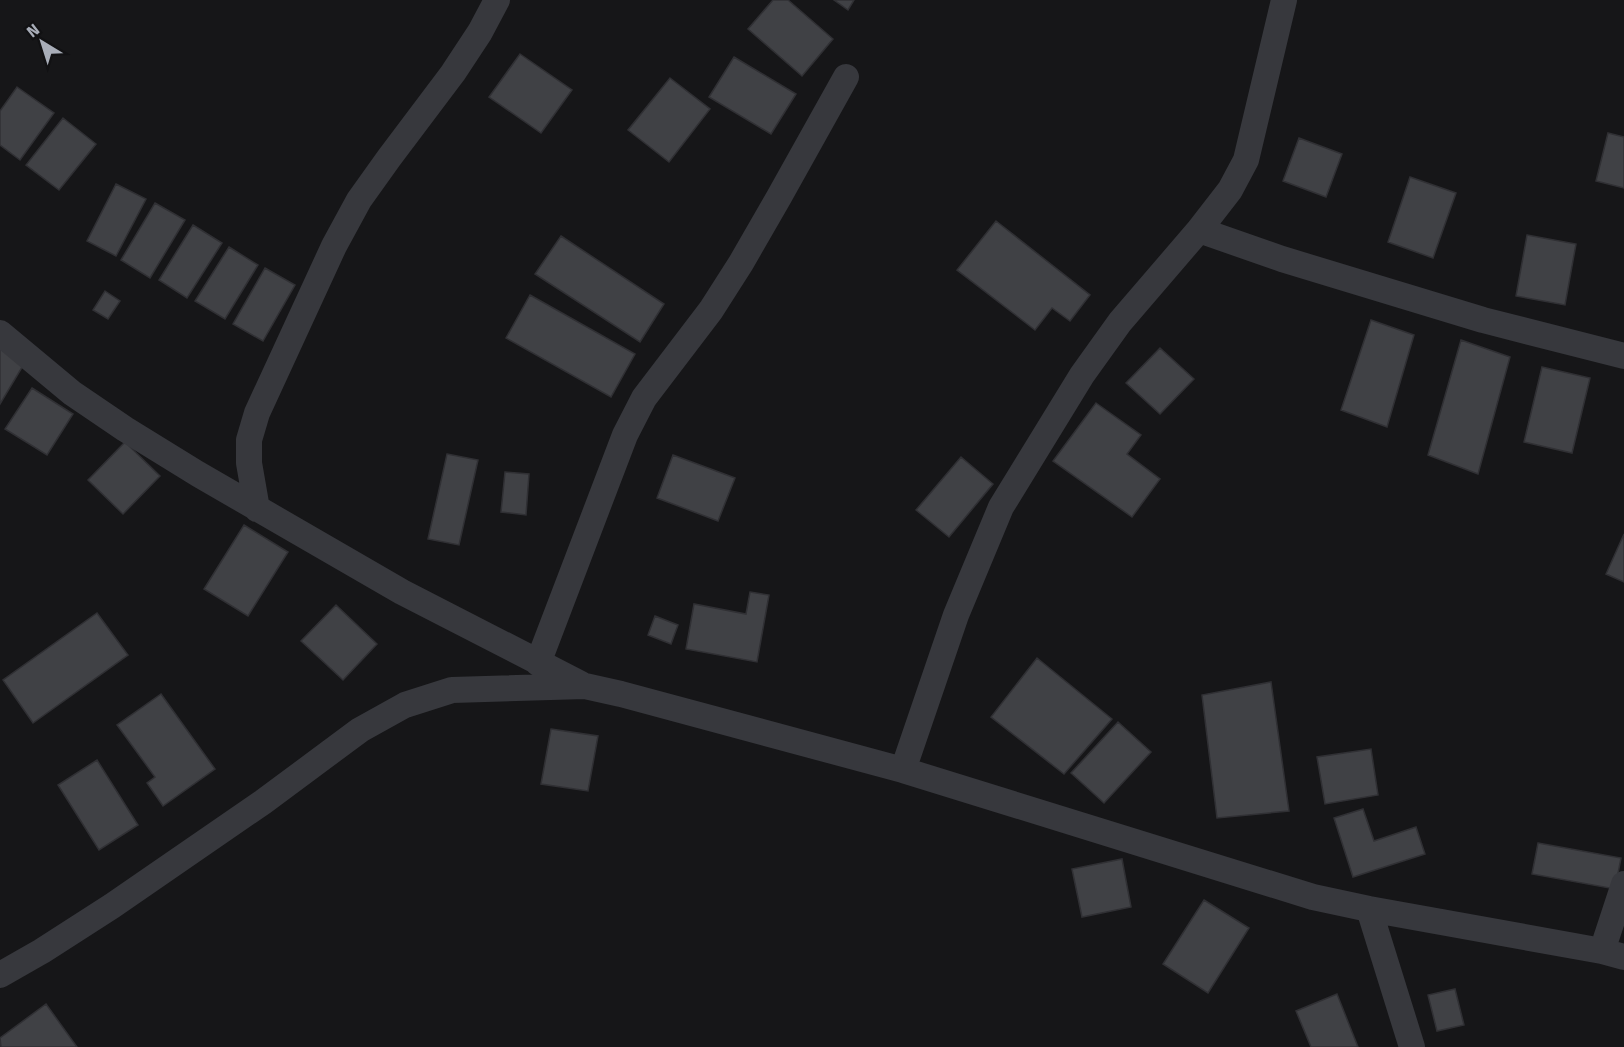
<svg xmlns="http://www.w3.org/2000/svg" width="1624" height="1047" font-family="'Fira Sans',sans-serif">
	<style>
		.building { fill: #404145; stroke: #303034; stroke-width: 1.5 }
		.lines { fill: none; stroke-linecap: round; stroke-linejoin: round }
		.street { stroke: #37383d; stroke-width: 26 }
	</style>
	<rect width="100%" height="100%" fill="#161618"/>
	<!-- building -->
	<path class="building" d="M773,0H788L833,39L802,76L748,29Z
		M834,0H854L848,10Z
		M520,54L572,90L541,133L489,97Z
		M734,57L796,94L771,134L709,97Z
		M670,78L710,109L669,162L628,130Z
		M17,87L54,113L20,160L0,145V111Z
		M63,118L96,144L59,190L26,165Z
		M1608,133L1624,137V188L1596,181Z
		M1299,138L1342,154L1326,197L1283,181Z
		M1410,177L1456,193L1433,258L1388,242Z
		M116,184L146,199L116,256L87,241Z
		M155,203L185,220L150,278L121,260Z
		M996,221L1090,295L1070,321L1052,308L1035,330L957,270Z
		M193,225L222,243L187,298L159,280Z
		M1527,235L1576,244L1565,305L1516,296Z
		M561,236L664,304L640,342L535,274Z
		M229,247L258,265L225,319L195,301Z
		M265,268L295,285L263,341L233,324Z
		M105,291L120,301L108,319L93,310Z
		M530,295L635,354L611,397L506,338Z
		M1371,320L1414,335L1387,427L1341,410Z
		M1461,340L1510,357L1478,474L1428,455Z
		M0,343L27,359L0,404Z
		M1160,348L1194,379L1160,414L1126,383Z
		M1542,367L1590,378L1572,453L1524,442Z
		M32,388L73,414L47,455L5,429Z
		M1096,403L1141,435L1127,454L1160,479L1132,517L1053,461Z
		M125,442L160,476L123,514L88,480Z
		M447,454L478,460L459,545L428,539Z
		M673,455L735,478L718,521L657,498Z
		M961,457L993,484L949,537L916,510Z
		M505,472L529,474L526,515L501,512Z
		M244,525L288,552L248,616L204,589Z
		M1624,534V582L1606,574Z
		M750,592L769,595L757,662L686,649L694,604L746,614Z
		M336,605L377,644L343,680L301,641Z
		M97,613L128,655L33,723L3,680Z
		M655,616L678,625L671,644L648,635Z
		M1037,658L1112,719L1064,774L991,717Z
		M1271,682L1289,811L1217,818L1202,695Z
		M161,694L215,769L163,806L147,783L155,777L117,725Z
		M1118,722L1151,752L1104,803L1071,773Z
		M551,729L598,736L588,791L541,784Z
		M1371,749L1378,795L1325,804L1317,757Z
		M97,760L138,825L99,850L58,785Z
		M1363,809L1374,841L1416,827L1425,854L1353,877L1334,818Z
		M1538,843L1621,858L1615,889L1532,874Z
		M1122,859L1131,907L1082,917L1072,869Z
		M1204,900L1249,928L1208,993L1163,964Z
		M1455,989L1464,1025L1437,1031L1428,995Z
		M1337,994L1358,1047H1311L1296,1011Z
		M46,1004L77,1047H1L0,1038Z"/>
	<g class="lines">
		<!-- street -->
		<path class="street" d="M1199,230L1282,259L1483,320L1624,356
			M0,333L72,393L125,429L198,474L402,592L581,684
			M257,509L249,463V440L257,413L334,246L359,200L389,158L453,73L480,32L497,0
			M538,663L625,435L644,398L711,310L741,263L779,197L846,77
			M903,770L956,615L1001,507L1082,375L1120,322L1199,230L1230,190L1246,160L1284,0
			M1369,909L1412,1047
			M1602,951L1624,884
			M0,975L42,951L112,906L263,802L360,730L405,705L452,690L585,686L621,694L903,770L1313,897L1369,909L1602,951L1624,957"/>
	</g>
	<!-- north arrow -->
	<g transform="translate(42 42) rotate(322)" stroke="#111113" stroke-width="4.5" paint-order="stroke">
	<path d="M0-4.5L10 22L0 15L-10 22Z" fill="#a8adb8"/>
	<text y="-9" font-size="16" font-weight="bold" text-anchor="middle" fill="#a8adb8">N</text>
	</g>
</svg>
